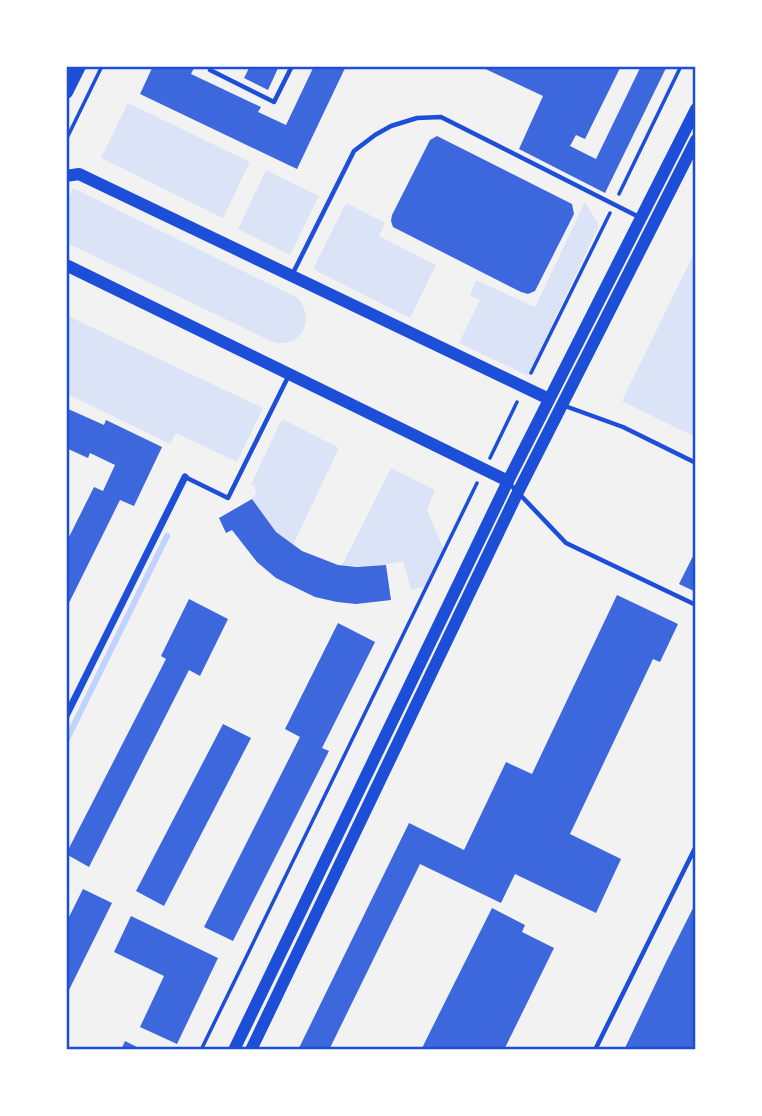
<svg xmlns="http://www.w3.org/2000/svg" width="762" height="1116" font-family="'PT Sans',sans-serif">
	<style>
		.green { fill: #dbe4f7 }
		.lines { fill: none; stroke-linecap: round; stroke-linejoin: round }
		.stream { stroke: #bfd3fe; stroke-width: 6 }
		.building { fill: #3d67dc }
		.path { stroke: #1d4ed8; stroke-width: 3.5 }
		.service { stroke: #1d4ed8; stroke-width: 4.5 }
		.minor { stroke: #1d4ed8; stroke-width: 7 }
		.tertiary { stroke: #1d4ed8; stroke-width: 12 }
		.secondary { stroke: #1d4ed8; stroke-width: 12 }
		.primary { stroke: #1d4ed8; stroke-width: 14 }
		.neatline { fill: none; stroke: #1d4ed8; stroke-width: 2.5 }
	</style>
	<rect width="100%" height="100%" fill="#f2f2f2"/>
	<!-- green -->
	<path class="green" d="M128,103L250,162L223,218L101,158Z
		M266,170L319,196L290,255L238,229Z
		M73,188L298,298C315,318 303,347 275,343L67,243V201Z
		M585,202L599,225L528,376L459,343L480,300L470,295L476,280L535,307Z
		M346,203L385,223L379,236L436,265L410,318L313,269Z
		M695,251V437L622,401Z
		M66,315L263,408L237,462L176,433L170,444L67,394Z
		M282,419L339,448L293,545L276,532L252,499L256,493L255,487L251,484Z
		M391,468L435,490L427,510L444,550L427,586L411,590L403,561L374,567L342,565Z"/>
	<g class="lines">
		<!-- stream -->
		<path class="stream" d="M66,741L167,536"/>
	</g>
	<!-- building -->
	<path class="building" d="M153,66H195L191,74L261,107L258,112L286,125L314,66H346L297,169L140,94Z
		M250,66H279L268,90L244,78Z
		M479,66H621L585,139L576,135L570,146L596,159L641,66H667L605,193L519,149L543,96Z
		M437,136L572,204L574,214L535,291L528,294L521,292L393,227L391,221L392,215L430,140Z
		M66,408L104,425L106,420L162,447L134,506L120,500L66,609V543L94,487L103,491L115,465L90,453L88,458L66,448Z
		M252,499L276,532L302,551L338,565L357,567L386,565L391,600L356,604L337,602L315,597L276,578L257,562L232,530L226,533L219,518Z
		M696,550V592L679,584Z
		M617,595L678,624L660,662L653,659L570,834L621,859L596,913L515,874L501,903L420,864L329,1050H298L409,823L464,850L506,762L532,774Z
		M189,599L228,619L200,676L189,670L89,867L66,854L166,659L161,656Z
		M338,623L375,642L322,748L329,751L233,941L204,927L300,737L285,729Z
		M223,724L251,738L164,906L136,891Z
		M83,889L112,903L66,996V923Z
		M696,902V1050H624L666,962Z
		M492,908L525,925L522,932L554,948L504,1050H421Z
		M131,916L218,958L177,1044L140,1027L164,976L114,952Z
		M125,1041L143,1050H121Z"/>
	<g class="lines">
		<!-- path -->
		<path class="path" d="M66,140L102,66
			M619,194L681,66
			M531,373L610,213
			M490,458L517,402
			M201,1050L477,483"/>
		<!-- service -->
		<path class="service" d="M212,66L210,70L274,102L292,66
			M292,275L354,151L375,135L391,126L417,118L441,117L639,217
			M565,406L623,427L696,463
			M185,477L228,498L288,377
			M508,482L566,543L696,605
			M595,1050L696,846"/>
		<!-- minor -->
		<path class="minor" d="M66,716L185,477"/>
		<!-- tertiary -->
		<path class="tertiary" d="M234,1050L508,481L696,109
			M251,1050L518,492L696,140"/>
		<!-- secondary -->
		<path class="secondary" d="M66,176L79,174L549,399
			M66,265L508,481"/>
		<!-- primary -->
		<path class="primary" d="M66,92L79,66"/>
	</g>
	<!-- border -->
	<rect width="762" height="1116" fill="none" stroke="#ffffff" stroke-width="136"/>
	<rect x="68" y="68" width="626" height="980" class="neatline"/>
</svg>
